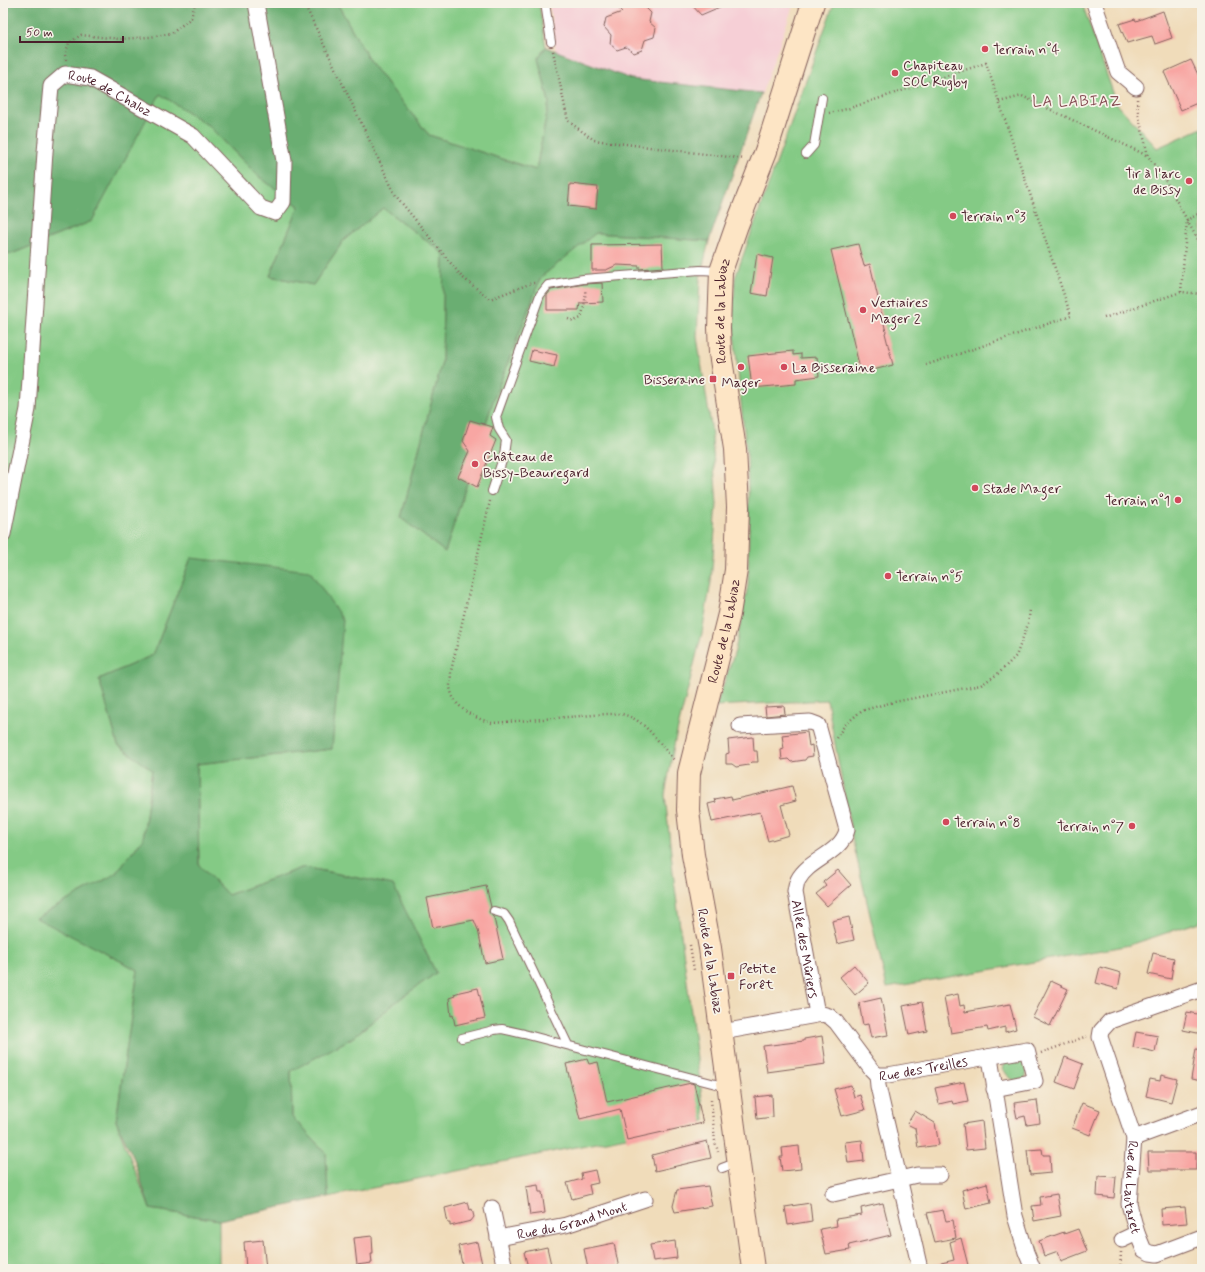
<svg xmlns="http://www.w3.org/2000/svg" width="1205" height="1272" font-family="Mynerve,sans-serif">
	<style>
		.built { fill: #f6cfd6 }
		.green { fill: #84ca85; stroke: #677458 }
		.forest { fill: #6bae72; stroke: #5a664e }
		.building { fill: #f8a6a3 }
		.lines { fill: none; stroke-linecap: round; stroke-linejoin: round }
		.service-casing { stroke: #84615d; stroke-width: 10 }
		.minor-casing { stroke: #84615d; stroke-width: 17 }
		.secondary-casing { stroke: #84615d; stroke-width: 24 }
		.path { stroke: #84615d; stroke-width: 2.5; stroke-dasharray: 1 3; stroke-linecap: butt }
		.service { stroke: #fff; stroke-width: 8 }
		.minor { stroke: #fff; stroke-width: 15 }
		.secondary { stroke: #fde5c5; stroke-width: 22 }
		.poi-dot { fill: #d1495b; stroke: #f7f3e8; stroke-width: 1.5 }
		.labels { text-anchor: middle; stroke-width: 3.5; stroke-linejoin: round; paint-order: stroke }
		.poi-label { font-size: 14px; fill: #4a1f2b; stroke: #f7f3e8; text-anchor: start }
		.street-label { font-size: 14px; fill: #4a1f2b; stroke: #f7f3e8 }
		.neighbourhood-label { font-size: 15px; letter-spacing: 1px; fill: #874e55; stroke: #f7f3e8 }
	</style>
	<rect width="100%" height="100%" fill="#f7f3e8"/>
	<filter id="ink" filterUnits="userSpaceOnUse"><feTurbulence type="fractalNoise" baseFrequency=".025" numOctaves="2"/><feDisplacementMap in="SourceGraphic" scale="8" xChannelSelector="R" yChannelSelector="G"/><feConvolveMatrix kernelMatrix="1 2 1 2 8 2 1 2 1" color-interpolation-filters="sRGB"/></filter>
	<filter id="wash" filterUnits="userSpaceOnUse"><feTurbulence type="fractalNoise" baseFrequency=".012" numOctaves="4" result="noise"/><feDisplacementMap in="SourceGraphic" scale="16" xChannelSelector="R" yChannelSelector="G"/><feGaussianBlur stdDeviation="0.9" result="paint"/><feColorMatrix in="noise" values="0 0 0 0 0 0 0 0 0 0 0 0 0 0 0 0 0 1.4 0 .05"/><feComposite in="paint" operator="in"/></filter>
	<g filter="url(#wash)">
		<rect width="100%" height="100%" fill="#f0dcba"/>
		<!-- built -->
		<path class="built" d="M549,3H794L762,93L631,79L556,51Z"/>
		<!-- green -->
		<path class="green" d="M337,3H539L546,47L538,58L549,102L536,170L429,135L372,65Z
			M834,3H1082L1117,104L1157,148L1202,128V921L1130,945L887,988L853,842L827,700L716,706L735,651L748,585L749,519L747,457L742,413L733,321L735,278Z
			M159,93L209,126L258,176L299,206L270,276L313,285L344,240L383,208L444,254L442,362L401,518L445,552L494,398L541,277L595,233L709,241L700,278L697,337L711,426L717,504L711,582L702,633L675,740L665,795L673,872L705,1121L328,1197L326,1153L292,1117L291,1070L352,1038L401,998L436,973L392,885L304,867L228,895L199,865L197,764L332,749L191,558L153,655L99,679L118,745L152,769L143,839L115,874L45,913L99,950L138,970L116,1121L150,1209L219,1220V1269H3V254L14,253L92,221Z
			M1013,1060H1021L1027,1071L1025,1079L1015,1081L1008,1076L1003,1069L1005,1063Z"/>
		<!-- forest -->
		<path class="forest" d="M3,3H337L372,65L429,135L536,170L549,102L538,58L546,47L631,79L761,93L709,241L596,233L541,277L494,398L445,552L401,518L442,362L444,254L383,208L344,240L313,285L270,276L299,206L258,176L209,126L160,94L92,221L14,253L3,254Z
			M191,558L310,571L343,620L332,749L197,764L199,865L228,895L304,867L393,885L436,973L401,998L352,1038L291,1071L292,1117L326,1153L328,1197L219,1220L150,1209L134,1159L116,1121L138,970L36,918L115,874L143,839L152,770L118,745L99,679L153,655Z"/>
		<g id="blocks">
			<!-- building -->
			<path class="building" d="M613,3H641L651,13L649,22L656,28L654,37L645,40L642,50L634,53L626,47L617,50L610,44L611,35L604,27L606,18L622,12Z
				M690,3H729L701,15Z
				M1163,11L1172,38L1155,44L1152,36L1127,43L1119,24L1135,19L1136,21Z
				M1191,60L1202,83V101L1181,110L1164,72Z
				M570,184L598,187L596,209L568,206Z
				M662,244L663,267L639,269V266L617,265L606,270H592V245Z
				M858,244L864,266L870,264L886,332L885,333L893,365L861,373L831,250Z
				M757,254L773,258L767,296L751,293Z
				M602,283L603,302L580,303L579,310H547V295L551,290L584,284Z
				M532,350L557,355L554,367L529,361Z
				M793,351V355L801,354V358L817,357L819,376L796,379V384L752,388L748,356Z
				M470,420L493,427L490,436L496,440L477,487L458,477L470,451L463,441Z
				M784,706L785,714L766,716L765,707Z
				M807,732L809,746L812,745L813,756L807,757L805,760L791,762L788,759L782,760L781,750L784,749L782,735Z
				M753,737L754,751H757L758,762H752L749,765L736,767L732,764H726V754L729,753L728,740Z
				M792,786L796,801L781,805L789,835L768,841L760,812L712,822L708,804L716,802L715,799L731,796L732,800Z
				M838,870L851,885L827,906L816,894L826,886L823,882Z
				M486,886L491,907L489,912L494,918L503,959L485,963L478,930L474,920L433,928L427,898Z
				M849,917L854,940L837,944L832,921Z
				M1153,953L1174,958L1171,979L1148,974Z
				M854,965L869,983L855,995L840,977Z
				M1100,967L1121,973L1118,989L1096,983Z
				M1051,981L1068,989L1050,1026L1033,1017Z
				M478,988L485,1018L455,1025L453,1015L451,1016L449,998L455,996L454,994L460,992Z
				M958,994L960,1006L964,1005L965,1012L1010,1004L1016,1029L1005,1032V1027L988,1031L987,1027L951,1033L944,997Z
				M881,998L888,1035L871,1038L868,1024L863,1025L859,1003Z
				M922,1002L927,1031L909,1035L903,1006Z
				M1187,1012L1202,1015V1034L1183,1030Z
				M1136,1032L1158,1036L1155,1052L1133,1047Z
				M822,1036L826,1064L767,1072L763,1046L804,1041V1039Z
				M1196,1049L1202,1050V1081L1191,1079Z
				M1065,1057L1083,1064L1074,1089L1056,1082Z
				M587,1059L589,1064L598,1062L607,1102L691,1083L694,1084L703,1123L627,1140L620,1109L580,1119L566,1064Z
				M1161,1075L1177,1079L1171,1102L1146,1096L1150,1079L1160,1081Z
				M964,1082L968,1101L953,1104L952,1101L939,1104L935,1088Z
				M851,1085L854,1097L860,1095L865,1110L842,1116L834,1089Z
				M772,1095L773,1117L757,1119L755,1097Z
				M1037,1100L1040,1123L1027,1125L1025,1116L1017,1118L1014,1103Z
				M1082,1103L1100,1110L1090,1135L1072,1128Z
				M915,1111L935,1123L939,1145L918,1148L915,1128L907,1124Z
				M982,1121L985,1148L966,1150L963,1124Z
				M862,1140L864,1161L848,1163L845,1142Z
				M707,1141L711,1158L655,1171L652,1155Z
				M799,1146L801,1169L782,1171L780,1157H783L782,1148Z
				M1042,1149L1043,1155H1050L1051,1173L1030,1175L1027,1150Z
				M1148,1152H1196V1170H1149Z
				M595,1170L598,1183L589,1185L591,1194L572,1199L567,1183L582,1179L581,1173Z
				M1098,1176L1116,1177L1114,1198L1097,1196Z
				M987,1183L991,1203L966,1209L962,1190Z
				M538,1185L539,1192H542L545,1213L530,1215L526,1187Z
				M708,1186L712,1206L675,1212L673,1206L677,1190Z
				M1057,1194L1061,1216L1034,1221L1032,1206L1041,1205L1040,1197Z
				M468,1202L470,1210L472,1209L474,1217L471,1221L450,1226V1223H448L445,1208Z
				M810,1203L812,1221L788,1225L785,1207Z
				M883,1203L891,1235L849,1245L850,1250L826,1254L820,1229L837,1226L836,1219L862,1215L861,1208Z
				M1185,1207L1187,1223L1162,1225L1161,1209Z
				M943,1210L946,1221L953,1220L956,1238L935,1242L927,1213Z
				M1078,1229L1087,1251L1061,1261L1058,1251L1044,1256L1039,1241L1064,1232V1234Z
				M372,1236L373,1254H371L372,1263L357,1265L354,1238Z
				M961,1238L969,1269H934L933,1265L954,1260L950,1242Z
				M263,1240L266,1269H246L244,1242Z
				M675,1241L677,1258L653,1261L650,1245Z
				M477,1242L482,1264L463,1268L458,1246Z
				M614,1243L619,1269H588L584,1249Z
				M547,1247L552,1269H533V1266L528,1267L524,1252Z"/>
		</g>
	</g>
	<g filter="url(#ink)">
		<use href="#blocks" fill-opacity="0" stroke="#84615d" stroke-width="1"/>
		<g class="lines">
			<defs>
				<path id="service" d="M545,3L551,42
					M806,154L814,145L822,98
					M492,491L504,455L506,440L499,429L496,417L540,295L548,285L583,279L700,270L720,271
					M494,911L504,914L509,921L568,1045
					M462,1038L494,1030L502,1029L524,1034L727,1087
					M722,1168L738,1162"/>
				<g id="minor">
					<path d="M1094,3L1118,72L1136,87"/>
					<path id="s1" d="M3,534L28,409L45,152L51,86L65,74L90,78L193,136L261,208L275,213L283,202L284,161L256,3"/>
					<path id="s2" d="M740,726L810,722L818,725L847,830C841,854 809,859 798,880C796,884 796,888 795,892L817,1014"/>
					<path id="s3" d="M1202,989L1110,1021L1101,1031L1100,1037L1134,1138L1129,1204L1137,1233L1144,1250L1150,1253L1157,1254L1202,1237"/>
					<path id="s4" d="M722,1032L822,1014L829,1016L836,1022L871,1069L877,1075H888L987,1057L991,1064L1015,1216L1026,1252L1033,1269"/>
					<path d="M987,1057L1027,1050L1035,1081L994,1089"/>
					<path d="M877,1075L878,1086L920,1269"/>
					<path d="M1134,1138L1202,1113"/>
					<path d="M833,1194L917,1175H940"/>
					<path d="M492,1208L505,1269"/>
					<path id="s5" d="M498,1238L566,1225L645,1199"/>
					<path d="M1122,1240L1137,1233"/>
				</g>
				<g id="secondary">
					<path id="s6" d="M753,1269L710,948L693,855L688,810L689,773L729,614L736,570L738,507L735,449L720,353L719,328L721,271L737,225L766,151L813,3"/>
				</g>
			</defs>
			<!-- service casing -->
			<use href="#service" class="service-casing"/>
			<!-- minor casing -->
			<use href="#minor" class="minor-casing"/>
			<!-- secondary casing -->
			<use href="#secondary" class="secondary-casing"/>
			<!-- path -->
			<path class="path" d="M304,3L396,196L462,277L490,299L532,283H536
				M553,51L568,121L594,140L745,159
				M66,60L65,55L69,43L81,35L120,39L150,37L172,33L191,18L195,3
				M1137,99L1138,112L1148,156L1165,180L1187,220L1202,212
				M999,102L1022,96L1148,156
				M829,113L847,109L986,63L1071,316L926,365
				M1187,221L1202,246
				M1181,292L1187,220
				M1104,318L1181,292L1202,294
				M568,319L574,321L581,318C584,308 586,299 585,289
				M490,501L451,671C451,676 450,682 450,687C453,708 474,718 492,723L606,714C611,714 616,714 621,714C645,718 660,745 675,761
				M836,738L845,725L861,711L889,703L981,685L999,673L1016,656L1028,624L1030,610
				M690,945L694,970
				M1041,1053L1087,1036
				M711,1100L715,1141L718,1152
				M1120,1269L1121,1252"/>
			<!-- service -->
			<use href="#service" class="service"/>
			<!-- minor -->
			<use href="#minor" class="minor"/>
			<!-- secondary -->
			<use href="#secondary" class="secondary"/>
		</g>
	</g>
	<!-- markers -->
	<g class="poi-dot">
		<circle cx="985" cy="49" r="4"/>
		<circle cx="895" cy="73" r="4"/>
		<circle cx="1189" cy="181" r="4"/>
		<circle cx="953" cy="216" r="4"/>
		<circle cx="863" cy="310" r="4"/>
		<circle cx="741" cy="367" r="4"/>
		<circle cx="784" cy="367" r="4"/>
		<rect x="709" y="375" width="8" height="8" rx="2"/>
		<circle cx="475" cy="464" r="4"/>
		<circle cx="975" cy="488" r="4"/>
		<circle cx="1178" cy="500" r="4"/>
		<circle cx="888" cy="576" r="4"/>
		<circle cx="946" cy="822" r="4"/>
		<circle cx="1132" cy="826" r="4"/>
		<rect x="727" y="972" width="8" height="8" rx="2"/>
	</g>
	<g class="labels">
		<!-- poi labels -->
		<g class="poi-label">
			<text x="993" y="54">Terrain n°4</text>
			<text x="903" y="70">Chapiteau<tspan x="903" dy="16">SOC Rugby</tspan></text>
			<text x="1181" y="178" text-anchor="end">Tir à l'arc<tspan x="1181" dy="16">de Bissy</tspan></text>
			<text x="961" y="221">Terrain n°3</text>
			<text x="871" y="307">Vestiaires<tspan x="871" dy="16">Mager 2</tspan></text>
			<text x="792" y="372">La Bisseraine</text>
			<text x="705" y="384" text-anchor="end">Bisseraine</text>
			<text x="741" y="387" text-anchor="middle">Mager</text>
			<text x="483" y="461">Château de<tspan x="483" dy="16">Bissy-Beauregard</tspan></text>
			<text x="983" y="493">Stade Mager</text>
			<text x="1170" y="505" text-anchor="end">Terrain n°1</text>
			<text x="896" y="581">Terrain n°5</text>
			<text x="954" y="827">Terrain n°8</text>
			<text x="1124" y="831" text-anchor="end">Terrain n°7</text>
			<text x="739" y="973">Petite<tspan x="739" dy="16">Forêt</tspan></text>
		</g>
		<!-- street labels -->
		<g class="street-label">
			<text dy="5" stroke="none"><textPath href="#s1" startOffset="519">Route de Chaloz</textPath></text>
			<text dy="5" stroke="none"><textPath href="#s6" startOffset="970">Route de la Labiaz</textPath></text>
			<text dy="5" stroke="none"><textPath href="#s6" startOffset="647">Route de la Labiaz</textPath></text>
			<text dy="5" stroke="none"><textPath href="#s2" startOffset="329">Allée des Mûriers</textPath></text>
			<text transform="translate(711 961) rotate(81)" y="5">Route de la Labiaz</text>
			<text dy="5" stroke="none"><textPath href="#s4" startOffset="232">Rue des Treilles</textPath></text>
			<text dy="5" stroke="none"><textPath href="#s3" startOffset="273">Rue du Lautaret</textPath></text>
			<text dy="5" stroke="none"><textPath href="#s5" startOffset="76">Rue du Grand Mont</textPath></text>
		</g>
		<!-- neighbourhood labels -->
		<g class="neighbourhood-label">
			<text x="1077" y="106">LA LABIAZ</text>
		</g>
	</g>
	<!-- margin -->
	<rect width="1205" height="1272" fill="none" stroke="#f7f3e8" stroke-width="16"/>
	<!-- scale -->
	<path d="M20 36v6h103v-6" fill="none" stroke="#4a1f2b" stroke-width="2"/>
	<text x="26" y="36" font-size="12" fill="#4a1f2b" stroke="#f7f3e8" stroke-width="3" paint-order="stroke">50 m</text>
</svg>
